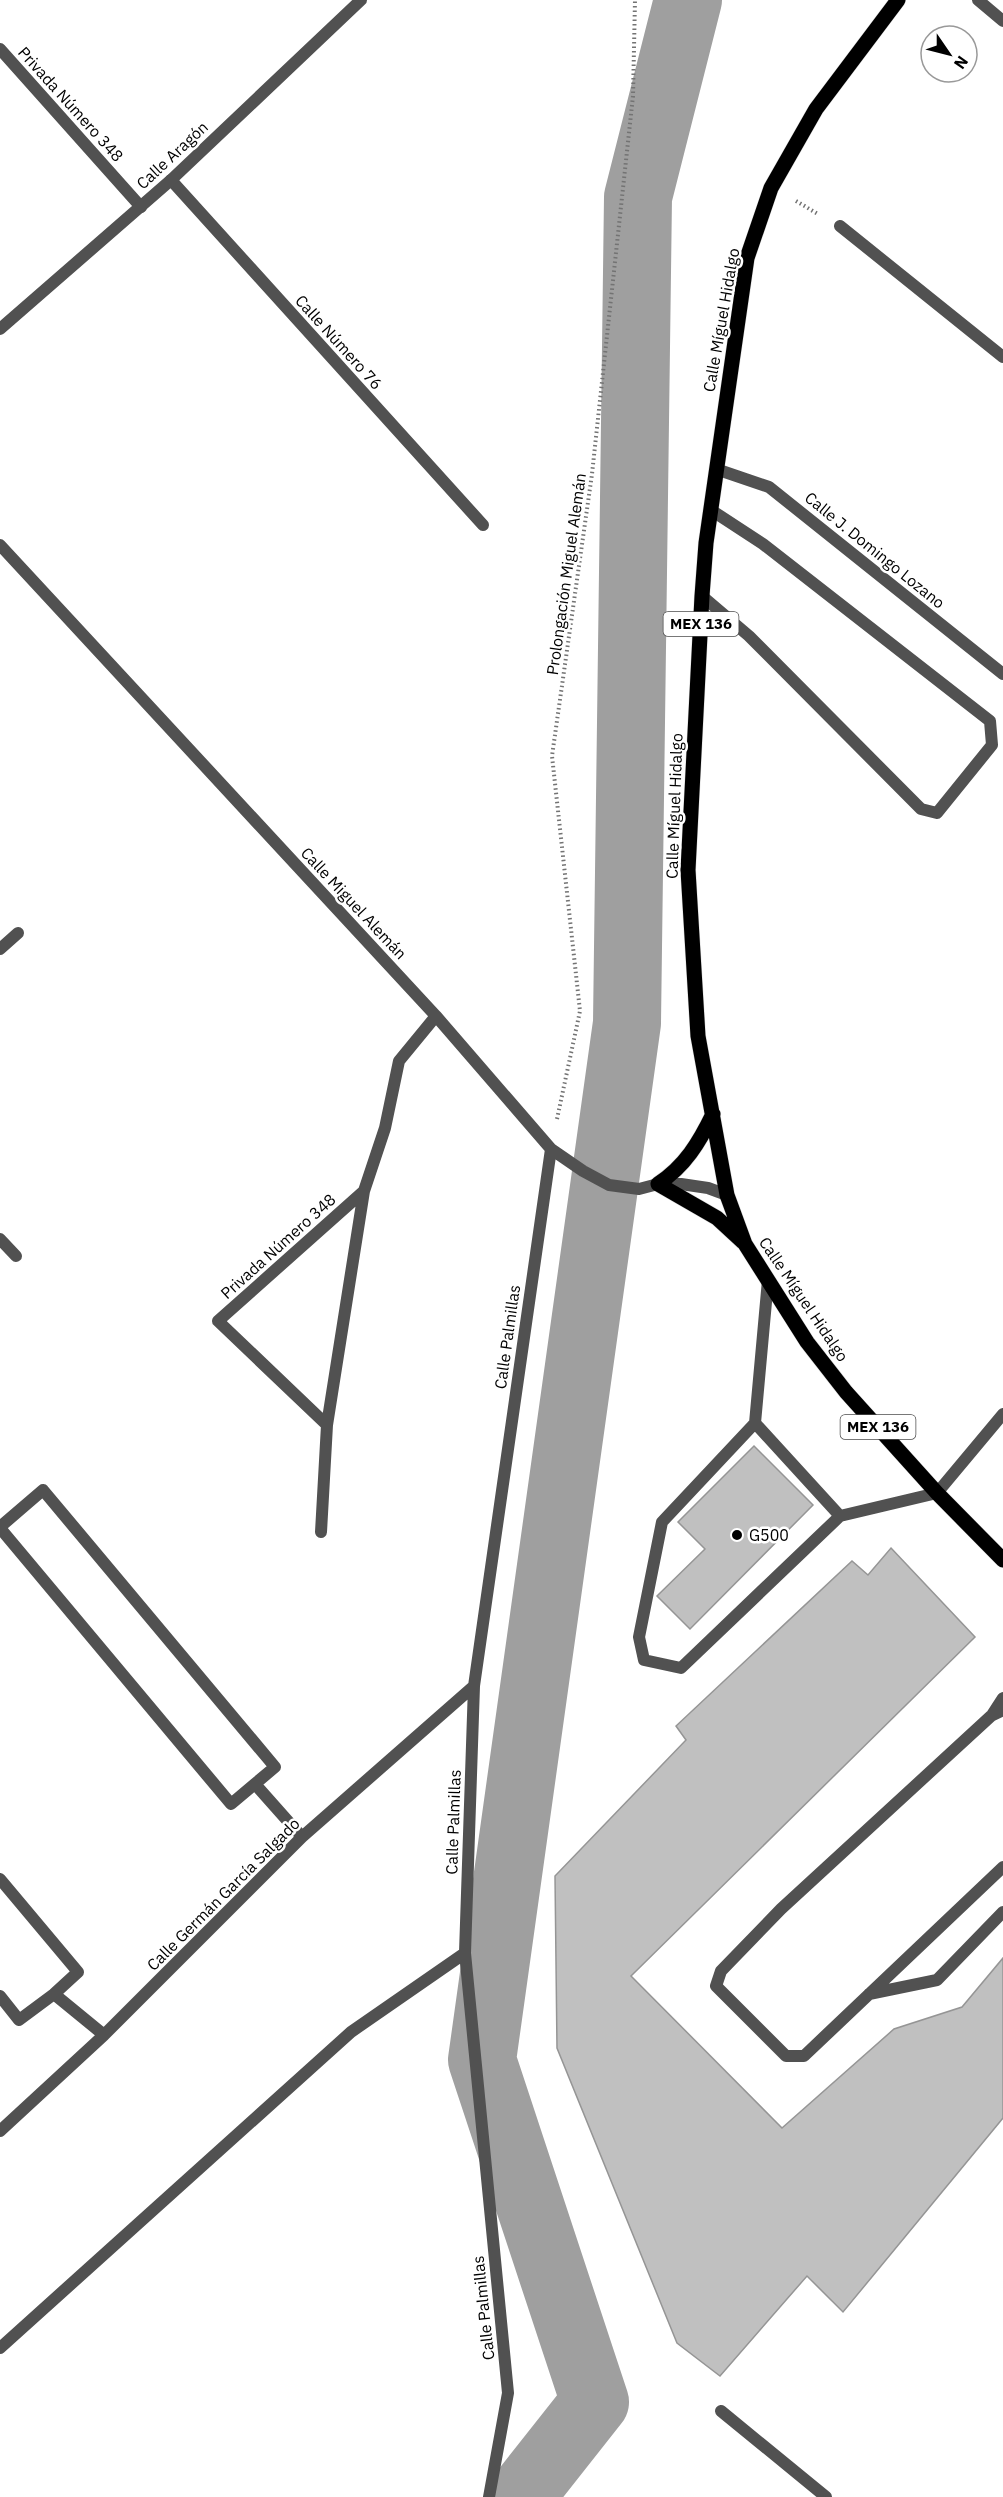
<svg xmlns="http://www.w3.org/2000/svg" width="1003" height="2497" font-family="'IBM Plex Sans',sans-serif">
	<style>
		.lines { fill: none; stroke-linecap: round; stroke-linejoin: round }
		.river { stroke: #9f9f9f; stroke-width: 68 }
		.building { fill: #c0c0c0; stroke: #959595; stroke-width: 1.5 }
		.primary-casing { stroke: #dbdbdb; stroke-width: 16 }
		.path { stroke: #737373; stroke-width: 4; stroke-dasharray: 1.5 3; stroke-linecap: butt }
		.lane { stroke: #515151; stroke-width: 12 }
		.street { stroke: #515151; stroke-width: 12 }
		.primary { stroke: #000; stroke-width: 15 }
		.poi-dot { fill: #000; stroke: #fff; stroke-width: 2 }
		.labels { text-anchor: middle; stroke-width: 5; stroke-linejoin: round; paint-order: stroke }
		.shield { fill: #fff; stroke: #4c4c4c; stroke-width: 1.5 }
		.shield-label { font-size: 15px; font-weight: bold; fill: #000 }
		.street-label { font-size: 16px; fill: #000; stroke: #fff }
		.poi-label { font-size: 16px; fill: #000; stroke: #fff; text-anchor: start }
	</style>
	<rect width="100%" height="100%" fill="#fff"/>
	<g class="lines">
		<!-- river -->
		<path class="river" d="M520,2497L595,2402L482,2060L627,1023L638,197L688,0"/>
	</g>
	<!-- building -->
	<path class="building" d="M754,1446L813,1505L690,1629L657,1596L705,1549L678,1522Z
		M891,1548L975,1637L631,1976L782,2128L894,2029L962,2007L1003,1958V2118L843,2312L807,2276L720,2376L677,2343L557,2048L555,1876L686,1740L676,1726L852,1561L868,1575Z"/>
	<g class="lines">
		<defs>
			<path id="primary" d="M898,0L816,109L771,188L747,258L706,543L702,596L688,870L698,1036L727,1195L745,1244L807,1342L846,1392L937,1493L1003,1560
				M713,1114C699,1143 685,1166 658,1184L717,1218L743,1242"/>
		</defs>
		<!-- primary casing -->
		<use href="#primary" class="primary-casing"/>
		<!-- path -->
		<path class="path" d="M796,201L818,214
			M557,1119L580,1011L552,756L592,474L633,96L635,0"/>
		<!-- lane -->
		<path class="lane" d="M0,49L141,207
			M171,180L483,525
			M702,596L749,636L921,809L937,813L992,745L990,721L763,544L711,510
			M768,1280L755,1423L840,1516L937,1493
			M755,1423L662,1522L639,1637L644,1660L681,1668L840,1516
			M1003,1710L991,1716L781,1909L721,1971L716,1986L786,2056H804L1003,1867
			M992,1715L1003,1698
			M869,1994L937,1980L1003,1912"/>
		<!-- street -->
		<path class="street" d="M978,0L1003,21
			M840,226L1003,357
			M0,329L171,180L361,0
			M716,469L769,487L1003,674
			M0,545L436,1016L551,1149L583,1171L609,1185L639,1189L658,1184H681L708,1188L727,1195
			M0,949L18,933
			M0,1239L16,1256
			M327,1425L218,1321L364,1191
			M937,1493L1003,1414
			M0,1527L43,1490L275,1767L231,1804L0,1528
			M321,1532L327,1425L364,1191L385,1128L399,1061L436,1016
			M255,1784L302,1837
			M0,1879L78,1972L54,1994L19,2020L0,1996
			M54,1994L104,2035
			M0,2131L104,2035L302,1837L474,1686
			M0,2348L351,2032L465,1953
			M721,2411L826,2497
			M489,2497L508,2393L465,1953L474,1686L551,1149"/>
		<!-- primary -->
		<use href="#primary" class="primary"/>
	</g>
	<!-- markers -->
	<circle class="poi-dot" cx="737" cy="1535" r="6"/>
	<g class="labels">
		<!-- shield labels -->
		<g class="shield">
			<rect x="663.5" y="612" width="75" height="24" rx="4.5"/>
			<rect x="840.5" y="1415" width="75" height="24" rx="4.5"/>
		</g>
		<g class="shield-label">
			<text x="701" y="629">MEX 136</text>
			<text x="878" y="1432">MEX 136</text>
		</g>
		<!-- street labels -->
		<g class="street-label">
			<text transform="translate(71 104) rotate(48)" y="6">Privada Número 348</text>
			<text transform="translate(172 155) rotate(-43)" y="6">Calle Aragón</text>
			<text transform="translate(721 320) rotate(-80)" y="6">Calle Míguel Hidalgo</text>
			<text transform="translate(339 342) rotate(48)" y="6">Calle Número 76</text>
			<text transform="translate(875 550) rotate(39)" y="6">Calle J. Domingo Lozano</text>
			<text transform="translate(566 574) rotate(-82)" y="6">Prolongación Miguel Alemán</text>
			<text transform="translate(674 806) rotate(-88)" y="6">Calle Míguel Hidalgo</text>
			<text transform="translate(354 903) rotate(47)" y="6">Calle Miguel Alemán</text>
			<text transform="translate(278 1246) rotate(-42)" y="6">Privada Número 348</text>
			<text transform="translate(804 1299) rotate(56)" y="6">Calle Míguel Hidalgo</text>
			<text transform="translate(507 1337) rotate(-82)" y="6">Calle Palmillas</text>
			<text transform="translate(453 1822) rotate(-88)" y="6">Calle Palmillas</text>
			<text transform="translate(223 1894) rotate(-45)" y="6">Calle Germán García Salgado</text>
			<text transform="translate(483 2308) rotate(-96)" y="6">Calle Palmillas</text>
		</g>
		<!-- poi labels -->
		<g class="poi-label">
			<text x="749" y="1541">G500</text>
		</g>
	</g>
	<!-- north arrow -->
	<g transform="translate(949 54) rotate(125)"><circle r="28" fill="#ffffff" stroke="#999999" stroke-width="1.5"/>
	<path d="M0-4.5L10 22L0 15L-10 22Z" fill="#000000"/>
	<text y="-9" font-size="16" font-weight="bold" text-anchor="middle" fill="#000000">N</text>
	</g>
</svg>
